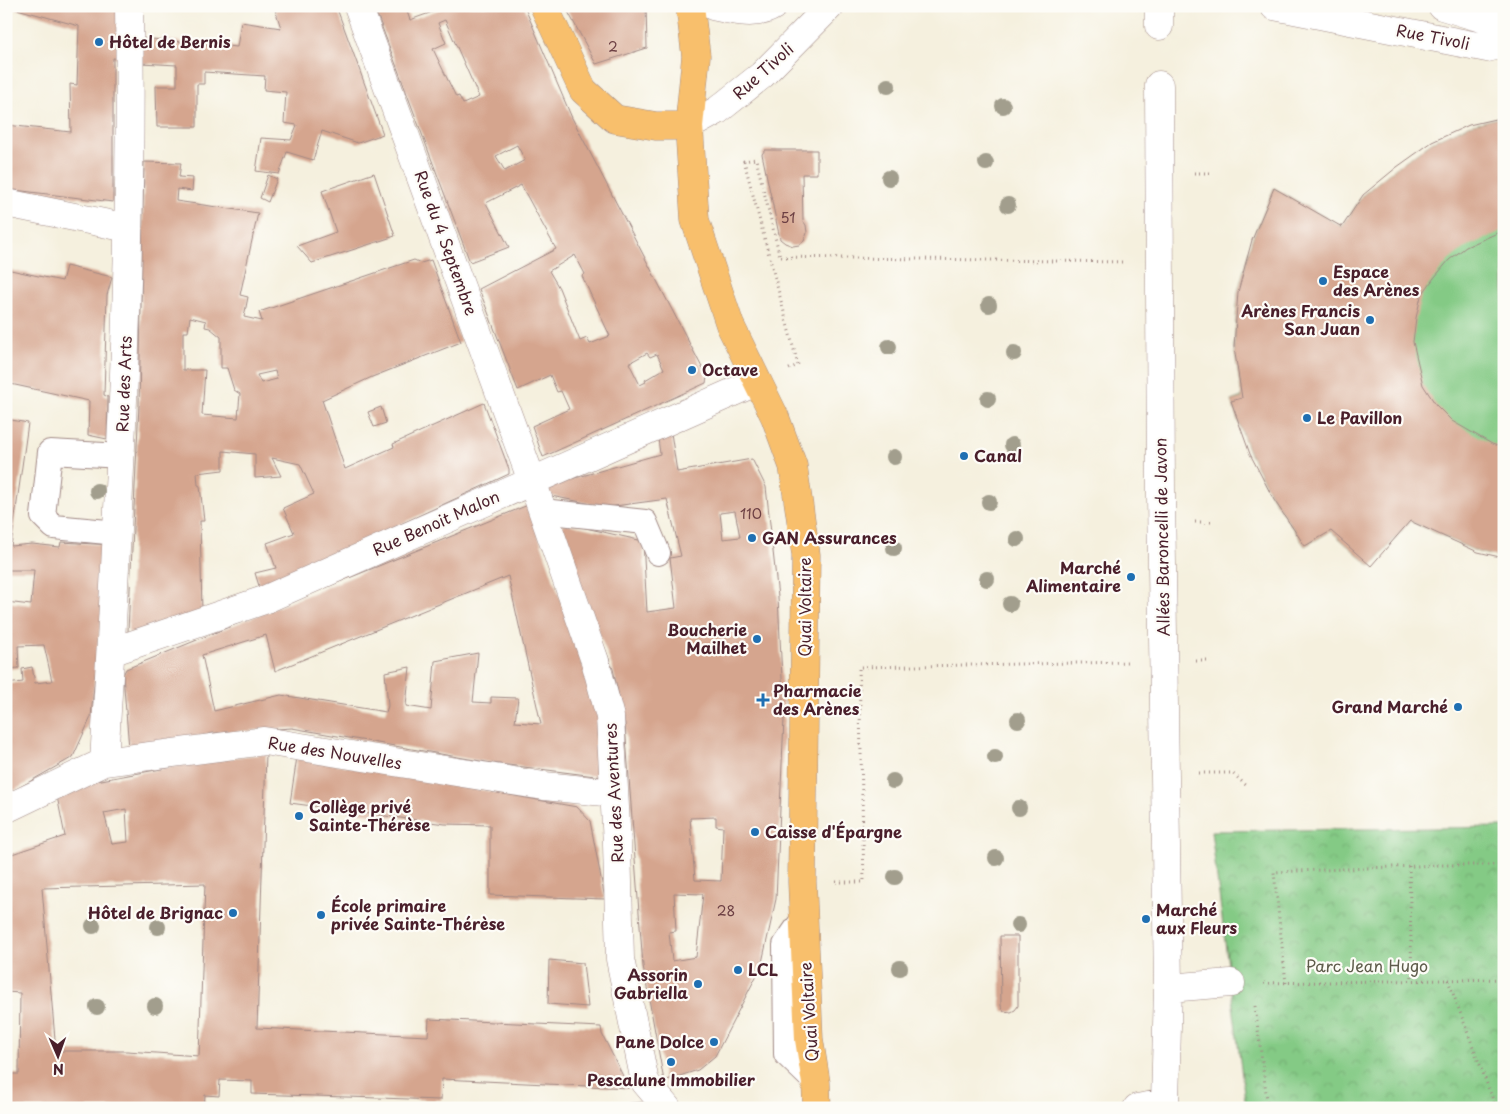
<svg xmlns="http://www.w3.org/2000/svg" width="1510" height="1114" font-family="'Playpen Sans',sans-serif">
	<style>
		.green { fill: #84ca85; stroke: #677458 }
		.park { fill: url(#park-crowns); stroke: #677458 }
		.building { fill: #d5a58e; fill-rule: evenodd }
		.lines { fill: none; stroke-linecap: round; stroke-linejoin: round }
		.lane-casing { stroke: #a08884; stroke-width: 26 }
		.street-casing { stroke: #a08884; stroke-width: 29 }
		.primary-casing { stroke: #a08884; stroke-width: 29 }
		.path { stroke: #a08884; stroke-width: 3; stroke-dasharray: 1 4; stroke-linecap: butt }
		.lane { stroke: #fff; stroke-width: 24 }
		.street { stroke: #fff; stroke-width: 28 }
		.primary { stroke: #f8bf6c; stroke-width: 28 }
		.tree { fill: #a29e8d }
		.poi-dot { fill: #1f6fb2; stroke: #fdfcf7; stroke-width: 2 }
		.labels { text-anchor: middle; stroke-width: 4.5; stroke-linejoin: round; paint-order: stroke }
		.number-label { font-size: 14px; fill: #6d4044 }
		.street-label { font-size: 16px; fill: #4a1f2b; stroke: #fdfcf7 }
		.poi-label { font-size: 16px; font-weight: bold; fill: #4a1f2b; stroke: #fdfcf7; text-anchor: start }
		.park-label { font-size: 16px; fill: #5e5b4a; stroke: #fdfcf7 }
	</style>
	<defs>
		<pattern id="park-crowns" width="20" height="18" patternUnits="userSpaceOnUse" patternTransform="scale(1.25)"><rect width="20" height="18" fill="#84ca85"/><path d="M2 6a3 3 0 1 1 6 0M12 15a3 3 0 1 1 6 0" fill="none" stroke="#74ad73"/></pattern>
	</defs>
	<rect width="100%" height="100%" fill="#fdfcf7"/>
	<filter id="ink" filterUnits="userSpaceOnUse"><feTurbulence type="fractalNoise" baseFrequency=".02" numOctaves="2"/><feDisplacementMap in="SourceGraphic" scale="10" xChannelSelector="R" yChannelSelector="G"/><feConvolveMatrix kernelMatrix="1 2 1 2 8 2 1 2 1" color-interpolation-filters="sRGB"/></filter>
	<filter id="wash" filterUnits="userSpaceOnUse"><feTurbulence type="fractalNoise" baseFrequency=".0096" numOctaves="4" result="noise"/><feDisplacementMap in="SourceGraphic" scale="20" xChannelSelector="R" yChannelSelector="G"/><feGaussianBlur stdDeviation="1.12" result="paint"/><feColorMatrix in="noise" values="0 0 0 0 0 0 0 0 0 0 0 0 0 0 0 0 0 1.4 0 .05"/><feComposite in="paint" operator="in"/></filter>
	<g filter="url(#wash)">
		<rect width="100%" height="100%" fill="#f5f0de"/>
		<!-- green -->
		<path class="green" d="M1504,117V558L1478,552L1410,521L1371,566L1331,531L1305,546L1274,500L1250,454L1231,401L1242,397L1234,347L1238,292L1252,240L1274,188L1342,227L1363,195L1397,167L1432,142L1469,125Z"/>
		<!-- park -->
		<path class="park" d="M1504,827V1108H1246L1211,831Z"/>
		<g id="blocks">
			<!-- building -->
			<path class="building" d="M6,6H120L121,59L113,58V202L6,189V125L71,132L70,84L77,85L79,26Z
				M274,6H336L383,134L358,143L322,131L313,160L287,152L279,174L256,171L261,138L291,140L297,125L284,123L286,92L264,90L265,76L204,72V84H197V127H157L156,86H177V65L141,63V38L237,47L241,22L281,28Z
				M374,6H405L410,20L449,6H524L572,118L707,377L706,383L543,457L532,426L569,409L561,391L557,392L550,375L518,390L479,289L556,249L521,185L486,203L509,247L470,262ZM445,20L479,97L463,104L459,96L456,97L433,49L446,43L438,23ZM517,145L525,160L505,171L496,156ZM575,255L585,274L582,276L610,336L590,344L587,338L580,341L559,288L549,271ZM647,353L650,357L657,354L664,369L645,380L646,382L640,385L629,363Z
				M565,6H646L647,48L596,64Z
				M1504,117V230L1466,247L1449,260L1434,278L1421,296L1416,318L1413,342L1423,385L1436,405L1452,421L1492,444L1504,448V558L1478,552L1410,521L1371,566L1331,531L1305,546L1274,500L1250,454L1231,401L1242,398L1234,347L1238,292L1252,240L1274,188L1342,227L1363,195L1397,167L1432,142L1469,125Z
				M765,150H817V174H802L803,221L806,225L807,233L804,241L799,245L793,246L785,243L780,239L762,154Z
				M144,162L181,163L179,177L193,178L192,191L177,189L176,201L258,213L240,295L248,297L244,317L262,321L259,312L414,260L421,263L431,260L461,342L372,377L322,400L345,469L394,447L393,444L484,403L509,469V474L260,589L255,573L276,568L267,543L294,533L283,508L314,494L300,464L272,458L281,476L255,478V454L223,451V470L197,473L198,485L200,486L204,521H200L202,612L132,634L128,631L139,405ZM190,317L206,321L205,327L210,328L221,337V368H227L234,390L240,394L238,418L202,415L205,370H183V332H188ZM275,371L277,379L261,383L257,375Z
				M374,173L395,236L312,263L297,246L336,232L322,191Z
				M268,175L277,179L268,202L260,198Z
				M66,266L112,277L107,295L104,395L108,397L107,439L88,435L89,401L6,383V269L62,281Z
				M381,407L386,423L374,427L368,412Z
				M6,419L28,423L11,546L32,544L60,547L61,542L112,545L98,644L91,717L73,757L6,795V684L23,682L22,669L32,667L35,683L52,681L44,645L18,646L19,668L8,669V674H6V602L31,605L34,570H6Z
				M671,433L677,472L752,459L766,487L778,597L784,719L776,899L761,967L715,1056L698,1070L664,1081L643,966L625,724L613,669L586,600L561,526L564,524H568L643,541L647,612L676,608L670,558L681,556L667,499L607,507L551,496L543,487L660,454L658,438ZM735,511L740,537L723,539L720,513ZM716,817V826L723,827L721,881L695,880L690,818ZM674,893L703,894L696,957L672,961L669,932L676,931Z
				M528,505L597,705L603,777L492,763L292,728L213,733L134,751L129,748L123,675L126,669ZM508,576L541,724L515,722L518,698L491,697V703L473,702L478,653L435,661L431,710L406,706L410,667L385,672L388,706L386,712L281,695L214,711L202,655L266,635L275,671Z
				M266,754L257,1028L428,1036L429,1019L601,1027L602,1034L629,1088L442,1079L441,1100L252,1094V1081L220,1080L219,1096L205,1095L204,1108H6V1074H19L20,993L6,992V856L65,836L57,796L96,781L210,760ZM126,809L128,842L112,844L104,813ZM205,884L199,1056L127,1051H56L42,888Z
				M297,757L577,807L590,821L605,899L490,895V825L445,824L290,803Z
				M1000,936H1018V1006L1015,1010L1011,1012L1004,1011L1001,1006Z
				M549,960L583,963L588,1007L548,1004Z
				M643,1102L647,1108H601V1106Z"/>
		</g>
	</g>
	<g filter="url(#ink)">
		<use href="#blocks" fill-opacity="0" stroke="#a08884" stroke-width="1"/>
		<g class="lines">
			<defs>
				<path id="lane" d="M542,511L645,522L658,553
					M118,533L54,527L43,516L50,452L122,456
					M803,919L785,945L786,1054L816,1083"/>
				<path id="street" d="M358,6L532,481L595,661L610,717L617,844L620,959L645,1082L667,1108
					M713,6C731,10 756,17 773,6
					M1159,6V26
					M1274,6L1487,48L1504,44
					M1442,6L1504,25
					M689,126L718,110L762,75L830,6
					M6,203L128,228
					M111,652L264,600L756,382
					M104,762C119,510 133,258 129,6
					M6,809L104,762L264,741L544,786L614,793
					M1168,988L1231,983
					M1137,1108L1165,1103L1168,988L1161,495L1159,85"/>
				<path id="primary" d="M544,6L583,90L615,119L656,126H689
					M690,6L696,56L689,126L695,220L730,325L775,417L793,466L806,555L802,882L809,1039L816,1083L817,1108"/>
			</defs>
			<!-- lane casing -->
			<use href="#lane" class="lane-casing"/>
			<!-- street casing -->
			<use href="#street" class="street-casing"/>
			<!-- primary casing -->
			<use href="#primary" class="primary-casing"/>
			<!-- path -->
			<path class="path" d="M1194,173H1210
				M789,369L798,365L744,161L756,159L780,257L1126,262
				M1195,522H1211
				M1196,661H1211
				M1199,773H1232L1247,786
				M838,830L845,823
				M1409,866L1412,981
				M836,882H864L859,667L1130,662
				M1448,980L1496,1108
				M1264,983L1504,979
				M1286,983L1274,872L1439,865H1504
				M1255,1006L1268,1108"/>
			<!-- lane -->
			<use href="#lane" class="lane"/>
			<!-- street -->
			<use href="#street" class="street"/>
			<!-- primary -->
			<use href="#primary" class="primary"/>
		</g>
		<!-- trees -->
		<g class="tree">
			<circle cx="888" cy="86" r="8"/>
			<circle cx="1003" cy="106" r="8"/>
			<circle cx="986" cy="163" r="8"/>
			<circle cx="889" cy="178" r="8"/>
			<circle cx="1008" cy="205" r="8"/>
			<circle cx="989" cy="305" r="8"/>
			<circle cx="889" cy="347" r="8"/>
			<circle cx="1014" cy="353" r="8"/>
			<circle cx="988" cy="399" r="8"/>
			<circle cx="1012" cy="445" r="8"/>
			<circle cx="894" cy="457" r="8"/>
			<circle cx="97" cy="491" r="8"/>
			<circle cx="989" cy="502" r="8"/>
			<circle cx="1017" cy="539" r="8"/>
			<circle cx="894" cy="548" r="8"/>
			<circle cx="987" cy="579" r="8"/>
			<circle cx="1010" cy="604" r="8"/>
			<circle cx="1018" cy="720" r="8"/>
			<circle cx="995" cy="757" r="8"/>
			<circle cx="893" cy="781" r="8"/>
			<circle cx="1019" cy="808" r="8"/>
			<circle cx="996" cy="858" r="8"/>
			<circle cx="895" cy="877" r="8"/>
			<circle cx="1018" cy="925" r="8"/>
			<circle cx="93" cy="926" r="8"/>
			<circle cx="158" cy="927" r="8"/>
			<circle cx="900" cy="968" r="8"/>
			<circle cx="155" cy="1006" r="8"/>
			<circle cx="97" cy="1007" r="8"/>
		</g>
	</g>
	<!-- markers -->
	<g class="poi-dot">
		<circle cx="99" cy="42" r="5"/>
		<circle cx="1323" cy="281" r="5"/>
		<circle cx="1370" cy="320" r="5"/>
		<circle cx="692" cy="370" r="5"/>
		<circle cx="1307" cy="418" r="5"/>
		<circle cx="964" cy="456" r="5"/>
		<circle cx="752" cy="538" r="5"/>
		<circle cx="1131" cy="577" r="5"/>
		<circle cx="757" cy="639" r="5"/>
		<path d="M760.5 692.5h5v5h5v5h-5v5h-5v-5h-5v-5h5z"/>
		<circle cx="1458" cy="707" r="5"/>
		<circle cx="299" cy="816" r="5"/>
		<circle cx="755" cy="832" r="5"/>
		<circle cx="233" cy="913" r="5"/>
		<circle cx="321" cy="915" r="5"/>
		<circle cx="1146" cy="919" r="5"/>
		<circle cx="738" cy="970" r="5"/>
		<circle cx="698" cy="984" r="5"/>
		<circle cx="714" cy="1042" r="5"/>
		<circle cx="671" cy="1062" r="5"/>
	</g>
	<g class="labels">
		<!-- number labels -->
		<g class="number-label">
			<text x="613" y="52">2</text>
			<text x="788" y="223">51</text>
			<text x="751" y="519">110</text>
			<text x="726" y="916">28</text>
		</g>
		<!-- street labels -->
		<g class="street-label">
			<text transform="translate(1433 37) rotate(11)" y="6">Rue Tivoli</text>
			<text transform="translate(763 71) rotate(-42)" y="6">Rue Tivoli</text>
			<text transform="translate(446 243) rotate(70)" y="6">Rue du 4 Septembre</text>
			<text transform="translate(124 384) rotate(-88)" y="6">Rue des Arts</text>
			<text transform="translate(436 523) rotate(-24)" y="6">Rue Benoit Malon</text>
			<text transform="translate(1162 537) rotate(-91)" y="6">Allées Baroncelli de Javon</text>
			<text transform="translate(805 607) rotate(-90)" y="6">Quai Voltaire</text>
			<text transform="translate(335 753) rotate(9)" y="6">Rue des Nouvelles</text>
			<text transform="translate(614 793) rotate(-93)" y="6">Rue des Aventures</text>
			<text transform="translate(809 1012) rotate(-94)" y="6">Quai Voltaire</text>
		</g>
		<!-- poi labels -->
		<g class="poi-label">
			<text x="109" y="48">Hôtel de Bernis</text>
			<text x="1333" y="278">Espace<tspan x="1333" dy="18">des Arènes</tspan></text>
			<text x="1360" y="317" text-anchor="end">Arènes Francis<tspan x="1360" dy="18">San Juan</tspan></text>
			<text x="702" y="376">Octave</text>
			<text x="1317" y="424">Le Pavillon</text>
			<text x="974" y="462">Canal</text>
			<text x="762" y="544">GAN Assurances</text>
			<text x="1121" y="574" text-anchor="end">Marché<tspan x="1121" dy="18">Alimentaire</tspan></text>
			<text x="747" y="636" text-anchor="end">Boucherie<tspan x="747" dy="18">Mailhet</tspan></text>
			<text x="773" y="697">Pharmacie<tspan x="773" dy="18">des Arènes</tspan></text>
			<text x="1448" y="713" text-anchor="end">Grand Marché</text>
			<text x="309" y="813">Collège privé<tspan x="309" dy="18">Sainte-Thérèse</tspan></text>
			<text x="765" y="838">Caisse d'Épargne</text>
			<text x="331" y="912">École primaire<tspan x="331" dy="18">privée Sainte-Thérèse</tspan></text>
			<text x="1156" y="916">Marché<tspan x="1156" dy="18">aux Fleurs</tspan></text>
			<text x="223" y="919" text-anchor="end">Hôtel de Brignac</text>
			<text x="748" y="976">LCL</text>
			<text x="688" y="981" text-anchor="end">Assorin<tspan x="688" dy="18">Gabriella</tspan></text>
			<text x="704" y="1048" text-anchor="end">Pane Dolce</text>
			<text x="671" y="1086" text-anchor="middle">Pescalune Immobilier</text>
		</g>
		<!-- park labels -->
		<g class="park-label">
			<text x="1367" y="972">Parc Jean Hugo</text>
		</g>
	</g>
	<!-- margin -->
	<rect width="1510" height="1114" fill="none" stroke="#fdfcf7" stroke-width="25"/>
	<!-- north arrow -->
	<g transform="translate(58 1056) rotate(178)" stroke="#fdfcf7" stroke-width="4" paint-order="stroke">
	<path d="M0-4L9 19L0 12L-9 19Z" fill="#4a1f2b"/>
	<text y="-8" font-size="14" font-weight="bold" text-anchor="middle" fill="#4a1f2b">N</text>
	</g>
</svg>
